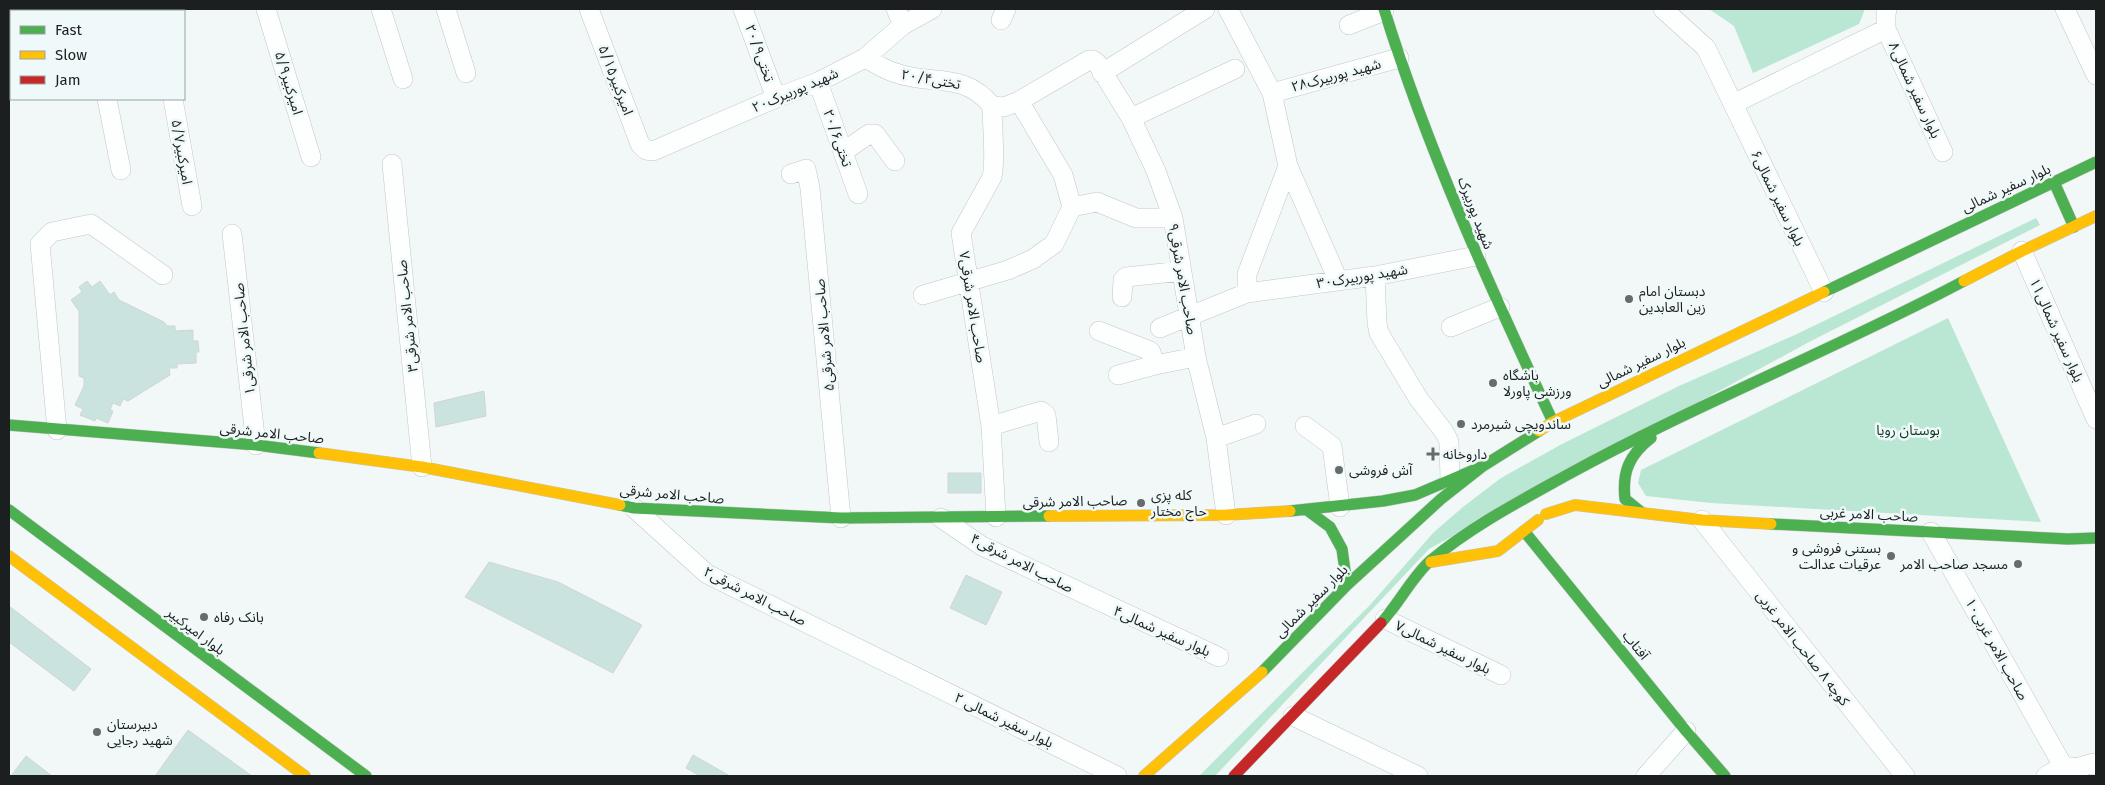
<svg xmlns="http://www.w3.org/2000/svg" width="2105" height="785" font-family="'Fira Sans','Noto Sans Arabic',sans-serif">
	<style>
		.green { fill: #bae7d3 }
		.building { fill: #cae3df; stroke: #d2d5d5 }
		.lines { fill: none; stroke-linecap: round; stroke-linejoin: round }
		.street-casing { stroke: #c3c7c7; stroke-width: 20 }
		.fast-casing { stroke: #c3c7c7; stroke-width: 12 }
		.slow-casing { stroke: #c3c7c7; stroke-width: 12 }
		.jam-casing { stroke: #c3c7c7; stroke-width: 12 }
		.street { stroke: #fdfefe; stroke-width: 19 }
		.fast { stroke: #4caf50; stroke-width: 11 }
		.slow { stroke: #ffc107; stroke-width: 11 }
		.jam { stroke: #c62828; stroke-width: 11 }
		.poi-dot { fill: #676b6b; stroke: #f0f9f9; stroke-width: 2 }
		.labels { text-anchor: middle; stroke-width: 5; stroke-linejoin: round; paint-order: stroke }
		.street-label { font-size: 14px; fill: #1c1f1f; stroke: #f0f9f9 }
		.poi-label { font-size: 14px; fill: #1c1f1f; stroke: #f0f9f9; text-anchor: start }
		.park-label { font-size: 14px; fill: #0d3827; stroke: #f0f9f9 }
	</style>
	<rect width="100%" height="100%" fill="#f2f7f7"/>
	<!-- green -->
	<path class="green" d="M1709,9H1865L1859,24L1753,73L1734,26Z
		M2036,218L2040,225L1809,342L1429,549L1215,776H1199L1370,605L1433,533L1463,507L1501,478L1562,444L1679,386L1797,334Z
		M1948,318L2041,522L1711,503L1646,496L1638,483L1641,470Z"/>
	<!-- building -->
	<path class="building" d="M87,281L92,287L100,281L110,295L114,292L119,300L164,322L167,326H175V331L193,330V341H198L199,352H196V363L177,364V368H169L170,375L128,401L123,399L120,406L113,403L110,409L113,411L108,423L96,418L95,421L80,415L83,409L75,405L84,386V378L79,376V311L71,300L82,292L79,287Z
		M484,391L486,416L436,427L434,403Z
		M948,473H981V493H948Z
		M489,562L558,582L642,625L613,673L465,597Z
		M966,575L1002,592L986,625L950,608Z
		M9,606L91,669L74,691L9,642Z
		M188,730L252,776H155Z
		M693,755L730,776H700L686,768Z
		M26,756L52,776H11Z"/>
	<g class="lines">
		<defs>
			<path id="street" d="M89,9V11
				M156,9V11
				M266,9L311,157
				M381,9L403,79
				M446,9L466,73
				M589,9L640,144L646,150L653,151L776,98L818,82L865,58L903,25L932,9
				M743,9L776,98
				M896,9L903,25
				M1228,9L1272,93L1288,166L1338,280
				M1663,9L1706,48L1824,292
				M1887,9L1886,14V29L1943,152
				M2065,9L2096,75
				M1001,20L1006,9
				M1349,25L1384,11
				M865,58C875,63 885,70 896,73C932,86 964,71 992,106
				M1102,73L1205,9
				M818,82L858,194
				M1272,93L1399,58
				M107,99L121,170
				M173,99L192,206
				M1733,104L1886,29
				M992,106L1004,107L1019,101L1089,60H1093L1097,63L1131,118L1156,171L1173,218L1196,357L1216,438L1226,515
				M992,106C992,124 996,162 992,177L961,233L991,426L996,517
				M1131,118L1235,69
				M843,152L869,134H875L895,161
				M392,164L422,467
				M791,174L806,169L810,188L841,518
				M1072,207L1097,202L1136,218H1173
				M232,234L256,445
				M2022,251L2096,419
				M1375,276L1377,323L1379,333L1418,398L1445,433L1449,442L1450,480
				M1247,293V274L1288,166
				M923,295L1008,270L1033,259L1054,244L1072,207L1063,175L1019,101
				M1122,297L1123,280L1126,277L1182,271
				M1451,327L1500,307
				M1160,328L1247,293L1375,276L1476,256
				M1099,331L1148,350L1151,352L1155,365
				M1118,375L1155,365L1196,357
				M991,426L1041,411L1046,415L1049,442
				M1305,426L1332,446L1340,507
				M57,430L40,244L52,232L91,224L163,275
				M1216,438L1256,424
				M634,508L707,574L1117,776
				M941,518L982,546L1219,657
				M1702,520L1905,776
				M1931,532L2063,766
				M1385,619L1501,675
				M1293,716L1418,776
				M1646,776L1686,731
				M2046,776L2063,766L2076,768L2094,763L2096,765"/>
			<path id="fast" d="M1384,9C1428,151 1490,287 1553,422
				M2054,182L2074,227
				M1824,292L2096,162
				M9,425L256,445L319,453
				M620,505L634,508L841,518L1049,516
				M9,510L366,776
				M1307,510L1330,527L1342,549L1347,585
				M1290,511L1383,501L1415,495L1483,466
				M1641,512L1625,499C1622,472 1629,455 1651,438
				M1771,524L2068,539L2096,538
				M1524,531L1686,731L1725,776
				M1381,623C1398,605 1412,577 1430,561C1472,526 1520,501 1567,475C1696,404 1834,350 1964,281
				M1262,672L1347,585L1441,499L1483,466L1539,431"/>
			<path id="slow" d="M1964,281L2022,251L2096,216
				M1539,431L1553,422L1824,292
				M319,453L422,467L620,505
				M1546,514L1575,505L1702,520L1771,524
				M1049,516L1226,515L1290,511
				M9,556L305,776
				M1431,562L1498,551L1538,520
				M1144,776L1262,672"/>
			<path id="jam" d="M1234,776L1381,623"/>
		</defs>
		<!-- street casing -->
		<use href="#street" class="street-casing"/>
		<!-- fast casing -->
		<use href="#fast" class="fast-casing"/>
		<!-- slow casing -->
		<use href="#slow" class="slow-casing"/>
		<!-- jam casing -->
		<use href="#jam" class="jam-casing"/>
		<!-- street -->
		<use href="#street" class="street"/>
		<!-- fast -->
		<use href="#fast" class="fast"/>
		<!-- slow -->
		<use href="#slow" class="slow"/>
		<!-- jam -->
		<use href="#jam" class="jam"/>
	</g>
	<!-- markers -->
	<g class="poi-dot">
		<circle cx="1629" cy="299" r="5"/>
		<circle cx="1493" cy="383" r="5"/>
		<circle cx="1461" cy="424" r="5"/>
		<path d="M1430.5 446.5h5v5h5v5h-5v5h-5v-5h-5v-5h5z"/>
		<circle cx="1339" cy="470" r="5"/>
		<circle cx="1141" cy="503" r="5"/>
		<circle cx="1891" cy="556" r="5"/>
		<circle cx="2018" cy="564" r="5"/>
		<circle cx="204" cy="617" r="5"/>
		<circle cx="97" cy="732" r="5"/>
	</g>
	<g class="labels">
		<!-- street labels -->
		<g class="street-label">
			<text transform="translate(760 53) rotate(70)" y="5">تختی۲۰/۹</text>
			<text transform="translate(1336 75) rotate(-15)" y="5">شهید پوربیرک۲۸</text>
			<text transform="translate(931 79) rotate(10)" y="5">تختی۲۰/۴</text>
			<text transform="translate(616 80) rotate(69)" y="5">امیرکبیر۵/۱۵</text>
			<text transform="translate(289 83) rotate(73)" y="5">امیرکبیر۵/۹</text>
			<text transform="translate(795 90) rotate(-23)" y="5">شهید پوربیرک۲۰</text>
			<text transform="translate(1915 90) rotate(65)" y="5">بلوار سفیر شمالی۸</text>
			<text transform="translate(838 138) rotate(70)" y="5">تختی۲۰/۶</text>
			<text transform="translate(182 152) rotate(80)" y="5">امیرکبیر۵/۷</text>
			<text transform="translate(2006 188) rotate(-25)" y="5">بلوار سفیر شمالی</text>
			<text transform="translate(1778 198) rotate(64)" y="5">بلوار سفیر شمالی۶</text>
			<text transform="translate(1476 213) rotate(69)" y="5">شهید پوربیرک</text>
			<text transform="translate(1362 276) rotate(-9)" y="5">شهید پوربیرک۳۰</text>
			<text transform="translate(1183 279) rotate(80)" y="5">صاحب الامر شرقی۹</text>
			<text transform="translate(973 307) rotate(81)" y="5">صاحب الامر شرقی۷</text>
			<text transform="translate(407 316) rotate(-96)" y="5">صاحب الامر شرقی۳</text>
			<text transform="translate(2057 330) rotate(66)" y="5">بلوار سفیر شمالی۱۱</text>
			<text transform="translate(824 335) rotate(-95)" y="5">صاحب الامر شرقی۵</text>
			<text transform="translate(244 339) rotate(-96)" y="5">صاحب الامر شرقی۱</text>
			<text transform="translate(1641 362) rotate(-26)" y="5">بلوار سفیر شمالی</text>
			<text transform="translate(272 433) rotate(6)" y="5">صاحب الامر شرقی</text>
			<text transform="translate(672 494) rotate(5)" y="5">صاحب الامر شرقی</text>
			<text transform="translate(1075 501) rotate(-1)" y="5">صاحب الامر شرقی</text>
			<text transform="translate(1869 514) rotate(3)" y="5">صاحب الامر غربی</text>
			<text transform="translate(1022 563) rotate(27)" y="5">صاحب الامر شرقی۴</text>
			<text transform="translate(755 596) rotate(27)" y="5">۲صاحب الامر شرقی</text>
			<text transform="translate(1311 601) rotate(-45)" y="5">بلوار سفیر شمالی</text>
			<text transform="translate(196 631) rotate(37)" y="5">بلوار امیرکبیر</text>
			<text transform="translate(1162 631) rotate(24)" y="5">بلوار سفیر شمالی۴</text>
			<text transform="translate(1636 645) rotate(51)" y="5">آفتاب</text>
			<text transform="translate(1443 647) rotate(26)" y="5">بلوار سفیر شمالی۷</text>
			<text transform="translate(1803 648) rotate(52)" y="5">کوچه ۸ صاحب الامر غربی</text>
			<text transform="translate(1997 649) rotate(61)" y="5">صاحب الامر غربی۱۰</text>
			<text transform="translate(1004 720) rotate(26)" y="5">بلوار سفیر شمالی ۲</text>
		</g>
		<!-- poi labels -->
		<g class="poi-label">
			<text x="1639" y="296">دبستان امام<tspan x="1639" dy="16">زین العابدین</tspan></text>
			<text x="1503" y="380">باشگاه<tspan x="1503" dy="16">ورزشی پاورلا</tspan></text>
			<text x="1471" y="429">ساندویچی شیرمرد</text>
			<text x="1443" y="459">داروخانه</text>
			<text x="1349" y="475">آش فروشی</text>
			<text x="1151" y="500">کله پزی<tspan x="1151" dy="16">حاج مختار</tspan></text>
			<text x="1881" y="553" text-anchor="end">بستنی فروشی و<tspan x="1881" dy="16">عرقیات عدالت</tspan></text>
			<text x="2008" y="569" text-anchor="end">مسجد صاحب الامر</text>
			<text x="214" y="622">بانک رفاه</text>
			<text x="107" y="729">دبیرستان<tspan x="107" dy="16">شهید رجایی</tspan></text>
		</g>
		<!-- park labels -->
		<g class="park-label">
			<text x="1908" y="435">بوستان رویا</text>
		</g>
	</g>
	<!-- border -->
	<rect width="2105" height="785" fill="none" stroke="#1c1f1f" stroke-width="20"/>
	<!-- legend -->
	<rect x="10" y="10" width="175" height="90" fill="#f0f9f9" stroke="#9ba2a2"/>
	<rect x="20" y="26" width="25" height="8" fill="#4caf50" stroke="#9ba2a2"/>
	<text x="55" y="35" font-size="15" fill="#1c1f1f">Fast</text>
	<rect x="20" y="51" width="25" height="8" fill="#ffc107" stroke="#9ba2a2"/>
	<text x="55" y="60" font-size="15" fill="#1c1f1f">Slow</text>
	<rect x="20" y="76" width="25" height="8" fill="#c62828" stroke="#9ba2a2"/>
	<text x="55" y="85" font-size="15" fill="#1c1f1f">Jam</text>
</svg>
